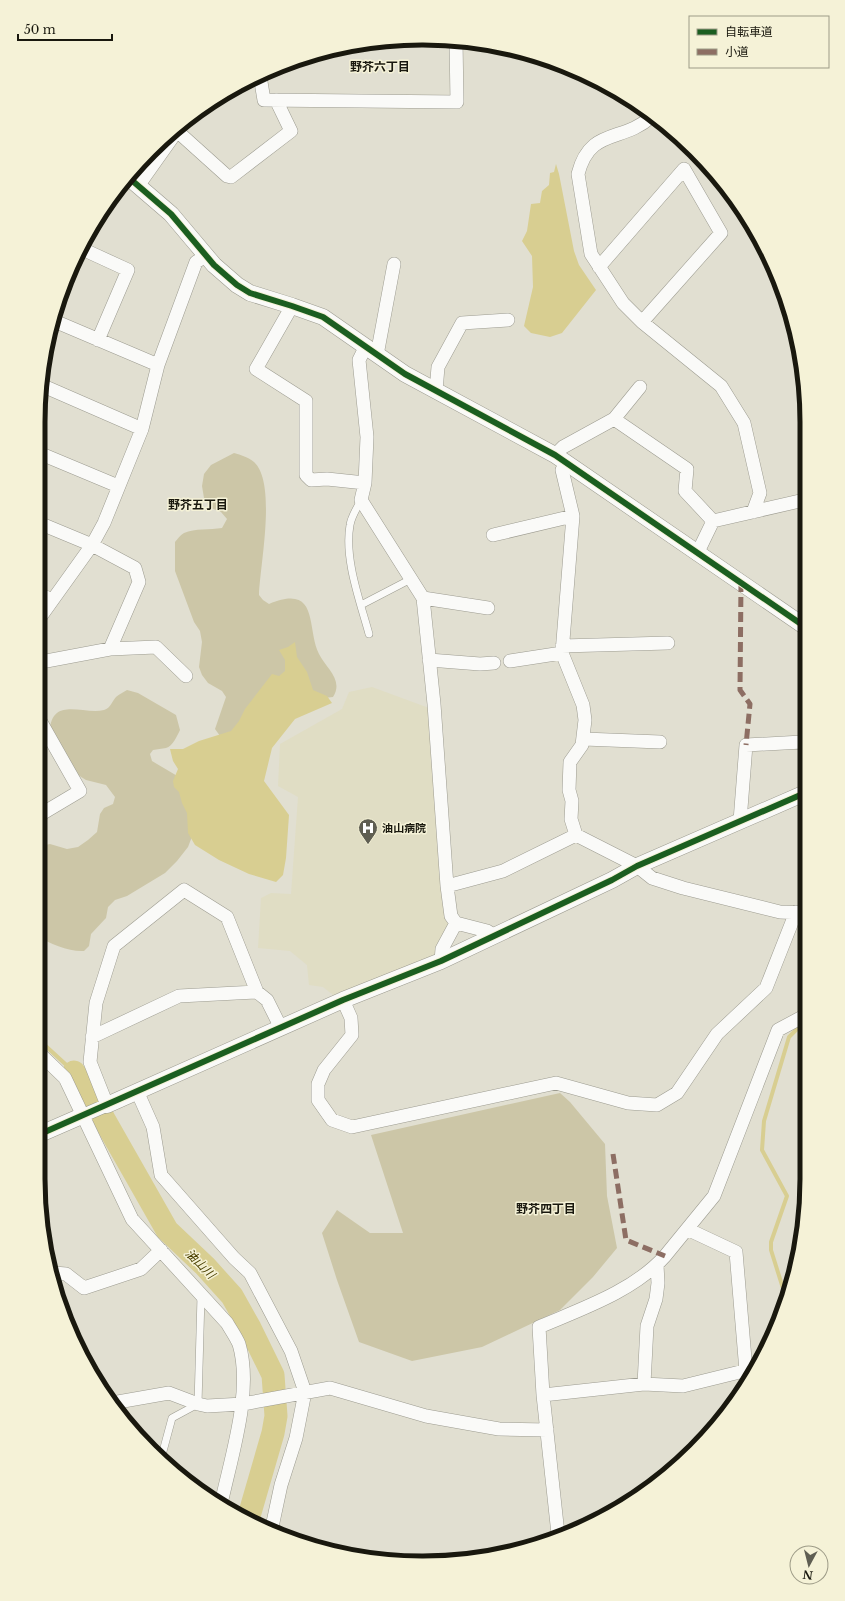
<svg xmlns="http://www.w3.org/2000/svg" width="845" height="1601" font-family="'Libre Baskerville','Noto Sans JP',serif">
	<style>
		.built { fill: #e0ddc4 }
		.green { fill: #ccc6a7 }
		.water { fill: #d8ce91 }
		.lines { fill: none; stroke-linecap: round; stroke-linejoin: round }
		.stream { stroke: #d8ce91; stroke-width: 4 }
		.river { stroke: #d8ce91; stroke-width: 23 }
		.service-casing { stroke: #9c9b90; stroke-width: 8 }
		.minor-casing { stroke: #9c9b90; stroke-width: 14 }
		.tertiary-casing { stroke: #9c9b90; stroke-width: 17 }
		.service { stroke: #fafaf8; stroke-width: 7 }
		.minor { stroke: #fafaf8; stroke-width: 13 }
		.tertiary { stroke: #fafaf8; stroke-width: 16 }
		.quiet { stroke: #8d6e63; stroke-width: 5; stroke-dasharray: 10 5; stroke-linecap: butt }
		.cycleway-casing { stroke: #f5f2d7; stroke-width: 8 }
		.cycleway { stroke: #1b5e20; stroke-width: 6 }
		.labels { text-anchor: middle; stroke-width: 3; stroke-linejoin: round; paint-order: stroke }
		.poi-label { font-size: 11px; font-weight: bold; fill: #19180e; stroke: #f5f2d7; text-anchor: start }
		.neighbourhood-label { font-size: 12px; font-weight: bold; fill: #19180e; stroke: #f5f2d7 }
		.water-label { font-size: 12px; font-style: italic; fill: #4b4100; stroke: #f5f2d7 }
		.rim { fill: none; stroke: #19180e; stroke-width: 5 }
	</style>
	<rect width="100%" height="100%" fill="#e1dfd1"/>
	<!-- built -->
	<path class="built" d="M372,687L429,708L449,931L447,938L434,955L337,998L323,987L309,985L307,965L290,951L258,948L261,898L271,893L291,894L298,797L278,786L280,744L342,709L349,692Z"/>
	<!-- green -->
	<path class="green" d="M234,453C241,455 248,457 254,462C277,483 260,565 259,595L263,600L269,604C320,583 306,628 319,654C326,668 344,680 333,697L315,699L288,676L249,717L223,740L215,729L226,697L222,691L208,683L202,675L199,667L202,642L200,631L194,622L175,571V542C177,540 180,535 184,533C195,528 210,530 222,528L227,519L221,512L211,508L204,498L202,486L204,474L211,465Z
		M127,690L138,693L176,715L180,730C177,736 173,746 166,748C162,749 157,749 153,750L150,754L152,761L157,764L179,777L193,834L188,847L177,861L165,873L127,896L115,900L108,907L106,918L91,934L89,946L84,951C70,952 49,944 38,936V848L45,845L50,844L67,849L78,847L88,840L97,832L100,814L104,808L113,804L115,797L106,785L86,780L78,775L50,728C54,697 84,715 104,710C111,708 112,701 116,697C119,694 124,692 127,690Z
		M560,1093L570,1102L605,1144L607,1196L617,1248L593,1277L560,1310L482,1347L412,1361L359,1342L337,1280L322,1233L337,1210L370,1233H403L371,1135Z"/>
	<!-- water -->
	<path class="water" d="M556,164L559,174L574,251L579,265L596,290L562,333L550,337L531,333L524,326L533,287L532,256L522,241L527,231L531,204L540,203L542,191L549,185L550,173L554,172Z
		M295,642L297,657L307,672L313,690L327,696L332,703L295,719L272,748L264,781L289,815L286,858L283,875L276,882L249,874L219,860L195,845L188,833L187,813L182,803L179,792L174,787L173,781L178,769L173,761L170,749H183L199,741L231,731L239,721L245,709L272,674L279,676L285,671V660L279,650L288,647Z"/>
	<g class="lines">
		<!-- stream -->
		<path class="stream" d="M38,1039L74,1072
			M786,1298L771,1250V1242L787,1196L762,1150L764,1121L789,1037L798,1028L806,1025"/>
		<!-- river -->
		<path class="river" d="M74,1072L88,1091L167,1230L205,1266L232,1296L250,1328L273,1375L276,1416L273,1433L249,1516"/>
		<defs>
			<path id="service" d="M361,500C357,508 351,517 350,525C344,559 360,601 369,634
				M361,605L411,579
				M162,1455L172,1418L198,1404L201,1296"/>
			<path id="minor" d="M528,53L529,54
				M260,76L264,100L457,102L456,40
				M651,117C622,143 590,127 578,174L591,254L623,303L642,322L721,386L744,423L760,493L753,512
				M138,186L177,131L227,176L231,177L291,131L276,100
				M80,248L128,270L98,340
				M599,267L684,169L721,233L642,322
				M292,306L256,369L306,401V475L311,480L327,479L365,483
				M52,320L158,365
				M365,348L359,360L367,437L365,483L361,500L423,598L434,704L447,886L451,916L456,923L487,931L495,936
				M377,355L394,264
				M41,385L142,429
				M436,391L438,367L462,323L508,320
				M614,419L687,469L685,491L713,521
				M39,453L118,486
				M555,455L563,447L614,419L640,387
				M567,464L562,470L573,516L562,653L583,705L585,720L582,745L570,762L569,790L572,801L571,819L576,835L637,866L652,878L683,888L780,912L804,913
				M39,523L92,545L135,568L139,582L110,649
				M493,535L573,516
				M697,554L713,521L804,500
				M39,594L52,600
				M423,598L488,608
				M39,619L92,545L104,523L142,429L158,365L196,262L206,256
				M562,646L668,643
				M429,660L480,664L494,663
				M39,661L41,662L110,649L156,647L186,676
				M510,661L562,653
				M584,739L660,742
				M38,816L80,791L38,717
				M740,821L746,745L802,742L805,748
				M447,886L503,871L576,835
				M441,961L442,949L456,923
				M257,992L267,1000L281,1028
				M343,1000L351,1018L352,1035L324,1070L318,1084V1100L332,1120L352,1127L556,1083L628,1103L657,1105L677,1093L717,1034L766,988L796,912
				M38,1052L65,1078L132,1219L227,1323C231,1330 236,1337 239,1344C253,1391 231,1457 221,1504
				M137,1091L153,1127L161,1175L234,1258L250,1273L291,1351L305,1392L296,1438L281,1485L272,1527
				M84,1115L107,1105L90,1062L96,1003L114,946L184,890L227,917L257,992L179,996L92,1037
				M687,1229L736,1252L746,1371
				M657,1265L658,1283L656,1299L647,1326L644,1384L683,1386L752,1369
				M54,1273L66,1274L84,1288L141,1269L161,1250
				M543,1395L644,1384
				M112,1403L169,1393L198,1404L207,1406L243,1404L330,1388L426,1416L499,1429L547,1430
				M558,1534L543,1395L539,1327C581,1309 634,1291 665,1256L714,1196L778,1030L806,1015"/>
			<path id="tertiary" d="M128,177L171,214L214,265L237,285L250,293L292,306L323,317L405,374L555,455L804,626
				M107,1105L343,1000L441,961L612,880L637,866L805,793
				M38,1135L84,1115"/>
		</defs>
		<!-- service casing -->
		<use href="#service" class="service-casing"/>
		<!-- minor casing -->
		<use href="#minor" class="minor-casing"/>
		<!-- tertiary casing -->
		<use href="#tertiary" class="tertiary-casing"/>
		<!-- service -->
		<use href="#service" class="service"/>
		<!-- minor -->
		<use href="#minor" class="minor"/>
		<!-- tertiary -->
		<use href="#tertiary" class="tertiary"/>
		<!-- quiet -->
		<path class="quiet" d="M741,582L740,690L750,704L746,745
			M613,1154L626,1240L665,1256"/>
		<defs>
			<path id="cycleway" d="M128,177L171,214L214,265L237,285L250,293L292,306L323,317L405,374L555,455L804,626
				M38,1135L343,1000L441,961L612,880L637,866L805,793"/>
		</defs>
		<!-- cycleway casing -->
		<use href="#cycleway" class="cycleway-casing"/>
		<!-- cycleway -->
		<use href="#cycleway" class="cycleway"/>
	</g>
	<!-- icons -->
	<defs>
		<symbol id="hospital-pin" viewBox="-11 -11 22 30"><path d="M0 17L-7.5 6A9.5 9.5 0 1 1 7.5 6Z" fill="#5f5e52" stroke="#f5f2d7"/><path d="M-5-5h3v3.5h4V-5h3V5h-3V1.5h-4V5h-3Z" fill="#fff"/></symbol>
	</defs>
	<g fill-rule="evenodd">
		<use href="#hospital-pin" x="357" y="817" width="22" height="30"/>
	</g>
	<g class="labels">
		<!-- poi labels -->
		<g class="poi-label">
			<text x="382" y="832">油山病院</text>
		</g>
		<!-- neighbourhood labels -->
		<g class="neighbourhood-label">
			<text x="380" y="71">野芥六丁目</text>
			<text x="198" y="509">野芥五丁目</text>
			<text x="546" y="1213">野芥四丁目</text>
		</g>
		<!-- water labels -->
		<g class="water-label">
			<text transform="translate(200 1264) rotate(45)" y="4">油山川</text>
		</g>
	</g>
	<!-- crop -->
	<path d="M0 0H845V1601H0ZM422 45H423A377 377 0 0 1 800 422V1179A377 377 0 0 1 423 1556H422A377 377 0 0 1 45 1179V422A377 377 0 0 1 422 45Z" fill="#f5f2d7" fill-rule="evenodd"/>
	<path class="rim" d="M422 45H423A377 377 0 0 1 800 422V1179A377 377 0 0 1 423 1556H422A377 377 0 0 1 45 1179V422A377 377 0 0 1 422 45Z"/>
	<!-- legend -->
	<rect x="689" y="16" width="140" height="52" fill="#f5f2d7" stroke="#9d9b87"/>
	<rect x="697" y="29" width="20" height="6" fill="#1b5e20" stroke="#9d9b87"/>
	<text x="725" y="36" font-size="12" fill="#19180e">自転車道</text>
	<rect x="697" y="49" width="20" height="6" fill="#8d6e63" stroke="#9d9b87"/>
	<text x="725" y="56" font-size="12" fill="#19180e">小道</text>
	<!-- north arrow -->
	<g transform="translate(809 1565) rotate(187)"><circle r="19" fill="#f5f2d7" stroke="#9d9b87"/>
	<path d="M0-3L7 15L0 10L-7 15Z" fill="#5f5e52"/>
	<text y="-6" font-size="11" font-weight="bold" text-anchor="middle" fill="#19180e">N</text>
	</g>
	<!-- scale -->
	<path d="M18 34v6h94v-6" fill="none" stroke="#19180e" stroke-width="2"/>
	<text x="24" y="34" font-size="12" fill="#19180e" stroke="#f5f2d7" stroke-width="3" paint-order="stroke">50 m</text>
</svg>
